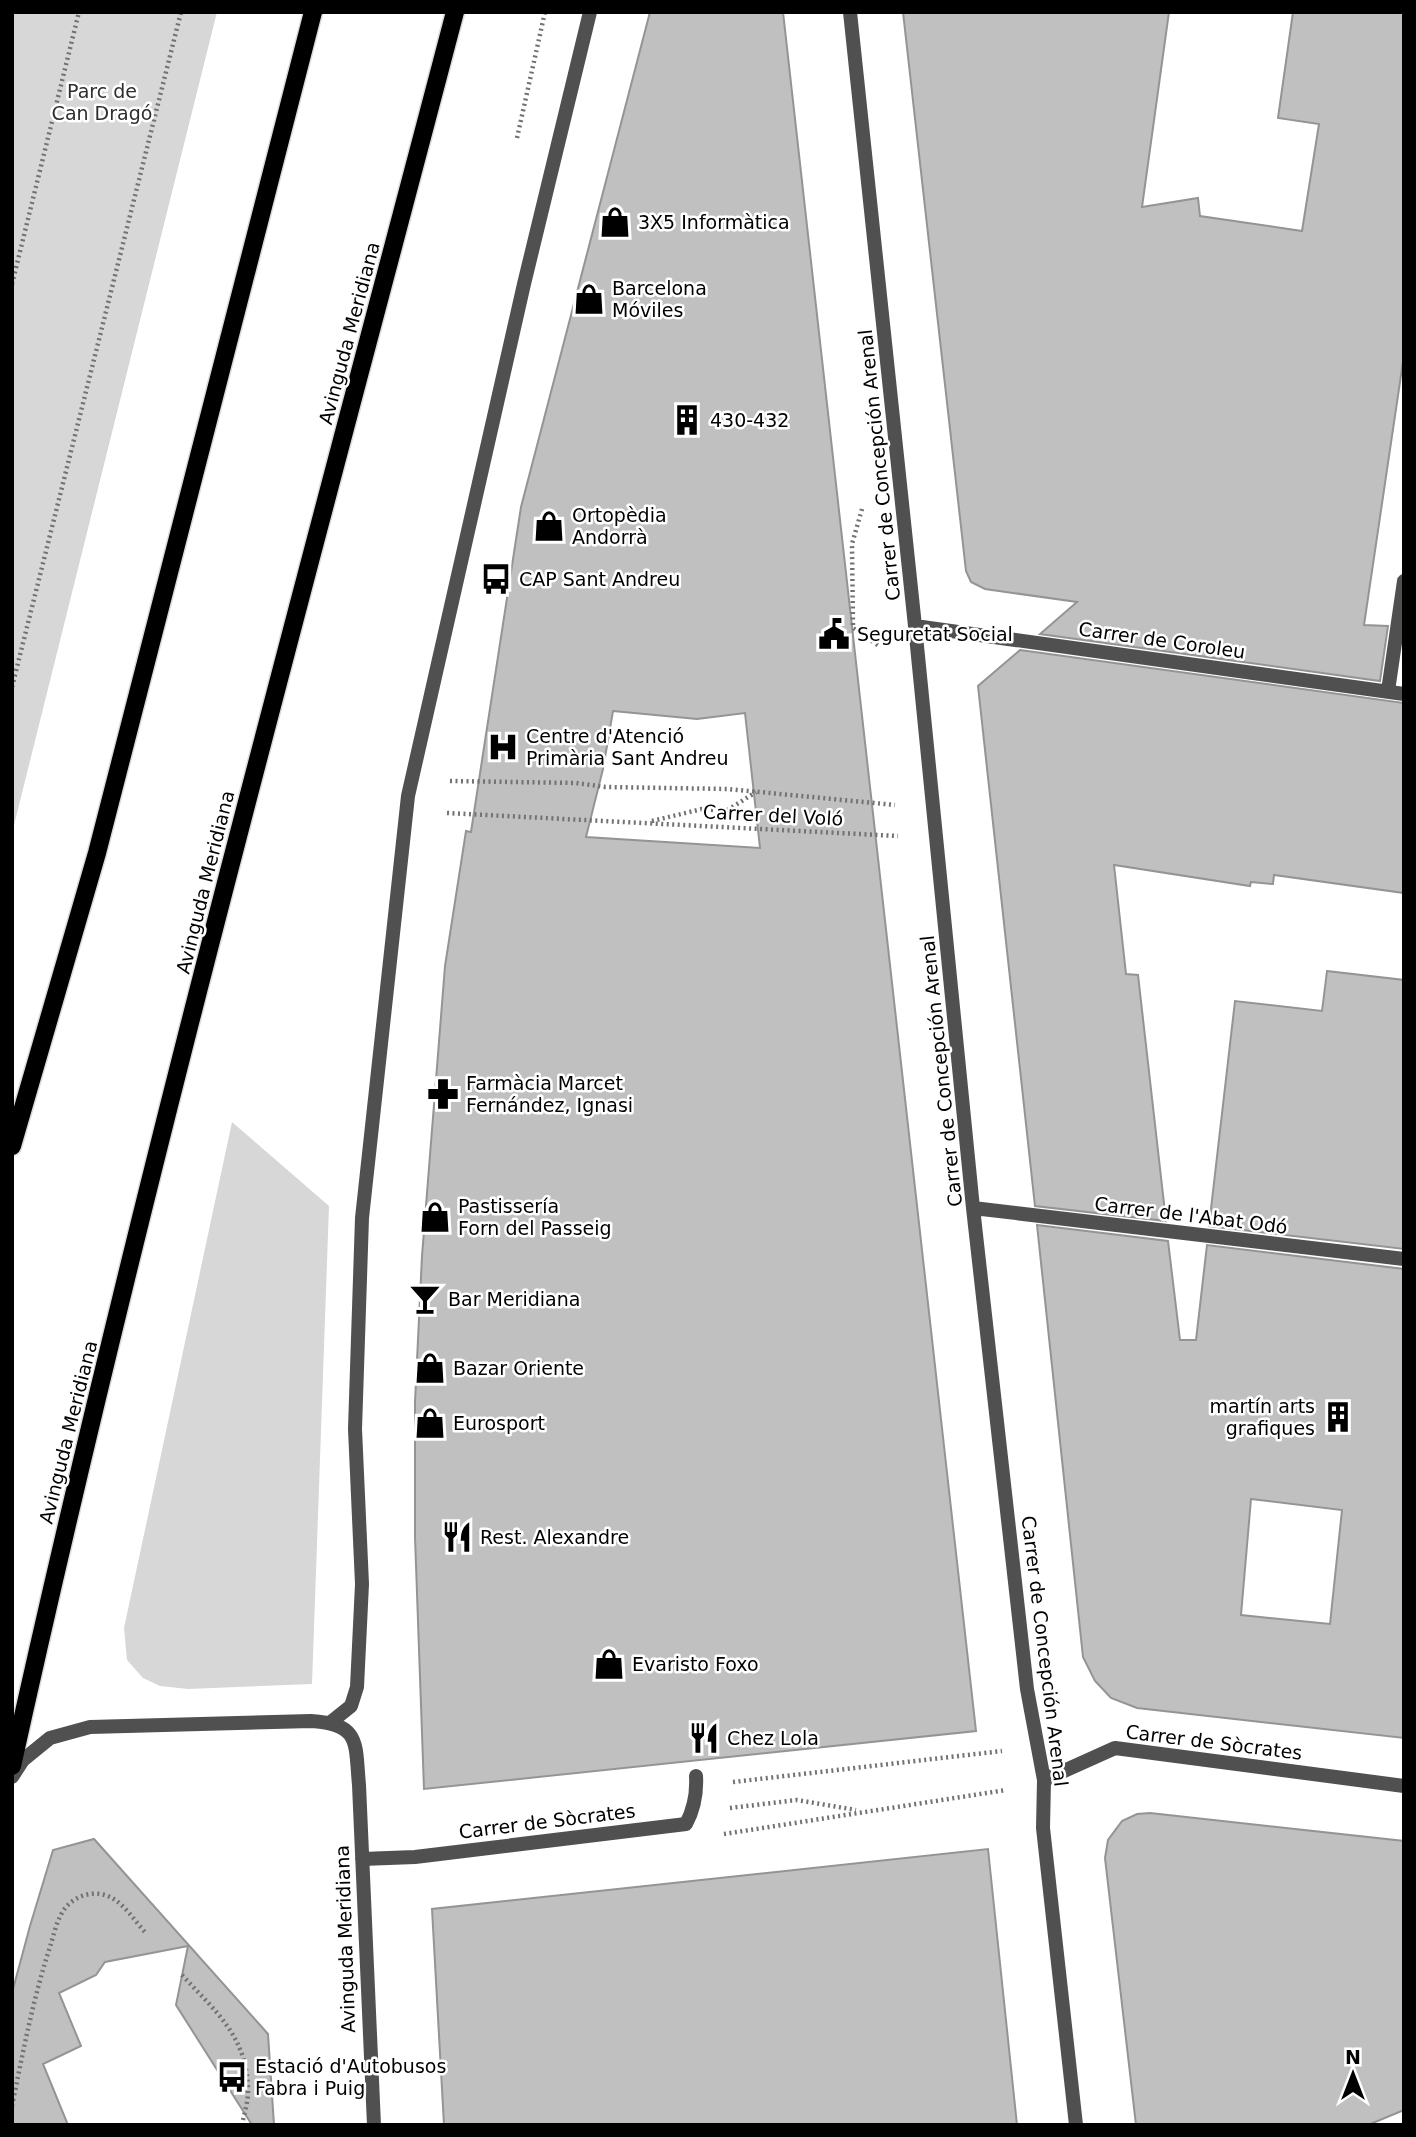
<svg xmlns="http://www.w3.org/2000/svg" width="1416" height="2137" font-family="'DejaVu Sans',sans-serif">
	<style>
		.green { fill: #d7d7d7 }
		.building { fill: #c0c0c0; stroke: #949494; stroke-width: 2; fill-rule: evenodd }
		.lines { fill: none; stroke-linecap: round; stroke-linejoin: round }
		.primary-casing { stroke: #dbdbdb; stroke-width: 21 }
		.path { stroke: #727272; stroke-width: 4.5; stroke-dasharray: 2 3.5; stroke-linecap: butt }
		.street { stroke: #505050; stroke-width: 14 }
		.primary { stroke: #000; stroke-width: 18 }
		.labels { text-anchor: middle; stroke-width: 5; stroke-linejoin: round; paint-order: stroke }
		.park-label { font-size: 19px; fill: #2e2e2e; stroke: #fff }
		.poi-label { font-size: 19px; fill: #000; stroke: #fff; text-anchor: start }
		.street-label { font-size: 19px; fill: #000; stroke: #fff }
	</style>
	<rect width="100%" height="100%" fill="#fff"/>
	<!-- green -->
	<path class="green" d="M12,12H217L12,833Z
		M232,1122L329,1206L312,1684L188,1689L160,1686L143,1678L127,1660L124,1628Z"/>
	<!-- building -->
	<path class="building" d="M650,12H783L976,1731L424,1789L415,1537V1402L422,1256L445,966L466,831L471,832L521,507ZM613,711L697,719L745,713L760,848L586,837L603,769Z
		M903,12H1169L1142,207L1198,198L1200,216L1302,231L1319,124L1278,118L1293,12H1404V355L1364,625L1388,626L1380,681L1040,634L1077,602L985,589L971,582L966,571Z
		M1020,650L1404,703V893L1274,875L1273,884L1251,882L1250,886L1114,865L1126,974L1138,975L1166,1221L1035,1206L978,686Z
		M1327,971L1404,980V1249L1209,1226L1235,1001L1322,1011Z
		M1037,1225L1168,1241L1180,1340H1196L1207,1245L1404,1269V1738L1137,1708L1111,1698L1095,1681L1083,1657ZM1251,1499L1342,1510L1330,1624L1241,1615Z
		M1150,1813L1404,1841V2110L1368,2125H1136L1105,1858L1108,1840L1122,1821L1137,1814Z
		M94,1839L268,2034L274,2125H252L176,2005L188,1946L105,1962L96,1975L59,1993L81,2046L43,2064L68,2125H12V1993L30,1926L53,1850Z
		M988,1849L1017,2125H444L432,1909Z"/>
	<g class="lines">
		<defs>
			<path id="primary" d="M12,1146L97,853L313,12
				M12,1766C142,1177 302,595 455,12"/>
		</defs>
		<!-- primary casing -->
		<use href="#primary" class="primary-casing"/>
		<!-- path -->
		<path class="path" d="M517,138L545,12
			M12,284L79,12
			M862,509L852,544L853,628L879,646
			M12,687L181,12
			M450,781L576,783L605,787L728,789L895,805
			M447,813L898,836
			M652,821L702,809L726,811L756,792
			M733,1782L1002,1751
			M730,1808L797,1800L856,1810
			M724,1834L1006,1790
			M182,1975C216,2012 248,2037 248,2092C248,2103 244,2114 242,2125
			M12,2106C23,2052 33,1999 50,1947C54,1934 57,1918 66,1907C76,1896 91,1891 105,1895C122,1900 133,1919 145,1932"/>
		<!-- street -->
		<path class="street" d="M850,12L915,626L973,1208L1027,1689L1044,1780L1043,1828L1076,2125
			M915,626L1404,694
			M1388,691L1404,581
			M973,1208L1404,1259
			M331,1722L351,1706L357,1687L362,1584L355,1429L362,1218L408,796L524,284L590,12
			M12,1777L23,1760L50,1738L90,1727L311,1721C361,1724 355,1743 359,1785L374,2125
			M1044,1780L1115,1748L1404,1786
			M362,1859L415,1857L686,1824C694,1809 697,1793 696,1776"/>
		<!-- primary -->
		<use href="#primary" class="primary"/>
	</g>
	<!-- icons -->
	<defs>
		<symbol id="shop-bare" viewBox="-9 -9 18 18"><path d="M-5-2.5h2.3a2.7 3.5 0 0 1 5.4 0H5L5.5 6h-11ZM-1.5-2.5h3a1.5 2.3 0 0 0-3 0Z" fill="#000" stroke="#fff" stroke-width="2.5" paint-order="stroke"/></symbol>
		<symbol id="building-bare" viewBox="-9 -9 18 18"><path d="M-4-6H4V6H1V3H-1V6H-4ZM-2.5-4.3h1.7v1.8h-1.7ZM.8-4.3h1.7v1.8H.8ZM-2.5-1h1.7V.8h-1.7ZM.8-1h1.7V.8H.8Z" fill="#000" stroke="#fff" stroke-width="2.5" paint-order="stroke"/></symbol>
		<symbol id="bus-bare" viewBox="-9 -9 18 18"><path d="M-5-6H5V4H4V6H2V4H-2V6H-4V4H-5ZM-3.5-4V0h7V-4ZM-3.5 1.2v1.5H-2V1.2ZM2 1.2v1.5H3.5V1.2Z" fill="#000" stroke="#fff" stroke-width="2.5" paint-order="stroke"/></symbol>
		<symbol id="civic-bare" viewBox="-9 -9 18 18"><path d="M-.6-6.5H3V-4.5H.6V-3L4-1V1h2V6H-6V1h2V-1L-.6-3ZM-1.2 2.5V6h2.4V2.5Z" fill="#000" stroke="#fff" stroke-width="2.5" paint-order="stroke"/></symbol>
		<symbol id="hospital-bare" viewBox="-9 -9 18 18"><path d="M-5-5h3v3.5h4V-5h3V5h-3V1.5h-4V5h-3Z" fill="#000" stroke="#fff" stroke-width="2.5" paint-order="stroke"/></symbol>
		<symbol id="pharmacy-bare" viewBox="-9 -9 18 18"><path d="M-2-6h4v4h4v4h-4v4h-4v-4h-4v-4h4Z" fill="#000" stroke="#fff" stroke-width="2.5" paint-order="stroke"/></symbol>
		<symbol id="bar-bare" viewBox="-9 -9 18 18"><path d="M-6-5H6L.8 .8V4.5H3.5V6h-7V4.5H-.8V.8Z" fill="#000" stroke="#fff" stroke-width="2.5" paint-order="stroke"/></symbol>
		<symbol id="restaurant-bare" viewBox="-9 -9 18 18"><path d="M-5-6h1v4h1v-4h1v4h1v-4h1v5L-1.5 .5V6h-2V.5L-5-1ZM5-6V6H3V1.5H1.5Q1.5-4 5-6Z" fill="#000" stroke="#fff" stroke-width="2.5" paint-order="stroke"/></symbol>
	</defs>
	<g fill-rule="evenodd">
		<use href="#shop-bare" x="593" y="200" width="44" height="44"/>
		<use href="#shop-bare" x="567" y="277" width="44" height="44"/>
		<use href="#building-bare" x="665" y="398" width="44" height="44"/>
		<use href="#shop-bare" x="527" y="504" width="44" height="44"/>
		<use href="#bus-bare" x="474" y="557" width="44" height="44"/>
		<use href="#civic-bare" x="812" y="612" width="44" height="44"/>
		<use href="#hospital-bare" x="481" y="725" width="44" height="44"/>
		<use href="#pharmacy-bare" x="421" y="1072" width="44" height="44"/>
		<use href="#shop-bare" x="413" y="1195" width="44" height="44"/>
		<use href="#bar-bare" x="403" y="1277" width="44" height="44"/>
		<use href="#shop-bare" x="408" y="1346" width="44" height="44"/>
		<use href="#building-bare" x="1316" y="1395" width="44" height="44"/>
		<use href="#shop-bare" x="408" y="1401" width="44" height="44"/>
		<use href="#restaurant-bare" x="435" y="1515" width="44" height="44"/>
		<use href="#shop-bare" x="587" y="1642" width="44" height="44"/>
		<use href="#restaurant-bare" x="682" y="1716" width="44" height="44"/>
		<use href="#bus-bare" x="210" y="2055" width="44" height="44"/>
	</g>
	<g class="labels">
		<!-- park labels -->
		<g class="park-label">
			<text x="102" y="98">Parc de<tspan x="102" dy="22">Can Dragó</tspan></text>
		</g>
		<!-- poi labels -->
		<g class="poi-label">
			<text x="638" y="229">3X5 Informàtica</text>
			<text x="612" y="295">Barcelona<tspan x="612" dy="22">Móviles</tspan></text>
			<text x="710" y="427">430-432</text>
			<text x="572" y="522">Ortopèdia<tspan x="572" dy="22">Andorrà</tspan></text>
			<text x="519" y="586">CAP Sant Andreu</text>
			<text x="857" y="641">Seguretat Social</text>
			<text x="526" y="743">Centre d'Atenció<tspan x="526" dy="22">Primària Sant Andreu</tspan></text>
			<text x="466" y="1090">Farmàcia Marcet<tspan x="466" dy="22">Fernández, Ignasi</tspan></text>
			<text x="458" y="1213">Pastissería<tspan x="458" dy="22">Forn del Passeig</tspan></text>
			<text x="448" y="1306">Bar Meridiana</text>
			<text x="453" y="1375">Bazar Oriente</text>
			<text x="1315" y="1413" text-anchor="end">martín arts<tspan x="1315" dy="22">grafiques</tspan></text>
			<text x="453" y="1430">Eurosport</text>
			<text x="480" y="1544">Rest. Alexandre</text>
			<text x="632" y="1671">Evaristo Foxo</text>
			<text x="727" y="1745">Chez Lola</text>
			<text x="255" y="2073">Estació d'Autobusos<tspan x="255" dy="22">Fabra i Puig</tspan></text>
		</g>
		<!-- street labels -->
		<g class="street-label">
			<text transform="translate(349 333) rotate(-75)" y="7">Avinguda Meridiana</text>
			<text transform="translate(879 465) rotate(-96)" y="7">Carrer de Concepción Arenal</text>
			<text transform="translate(1162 640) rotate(8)" y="7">Carrer de Coroleu</text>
			<text transform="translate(773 815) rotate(3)" y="7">Carrer del Voló</text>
			<text transform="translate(205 882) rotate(-76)" y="7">Avinguda Meridiana</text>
			<text transform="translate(941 1071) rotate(-96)" y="7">Carrer de Concepción Arenal</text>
			<text transform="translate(1191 1215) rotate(7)" y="7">Carrer de l'Abat Odó</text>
			<text transform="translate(68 1432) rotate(-76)" y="7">Avinguda Meridiana</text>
			<text transform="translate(1045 1651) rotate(83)" y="7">Carrer de Concepción Arenal</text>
			<text transform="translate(1214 1742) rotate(7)" y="7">Carrer de Sòcrates</text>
			<text transform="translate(547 1821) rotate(-7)" y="7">Carrer de Sòcrates</text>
			<text transform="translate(345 1939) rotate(-92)" y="7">Avinguda Meridiana</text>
		</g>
	</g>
	<!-- border -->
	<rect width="1416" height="2137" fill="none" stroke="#000000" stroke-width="28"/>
	<!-- north arrow -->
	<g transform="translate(1353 2074)" stroke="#ffffff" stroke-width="5" paint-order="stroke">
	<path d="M0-5L12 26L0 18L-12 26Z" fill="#000000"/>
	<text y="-10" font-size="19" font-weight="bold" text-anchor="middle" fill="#000000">N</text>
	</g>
</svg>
